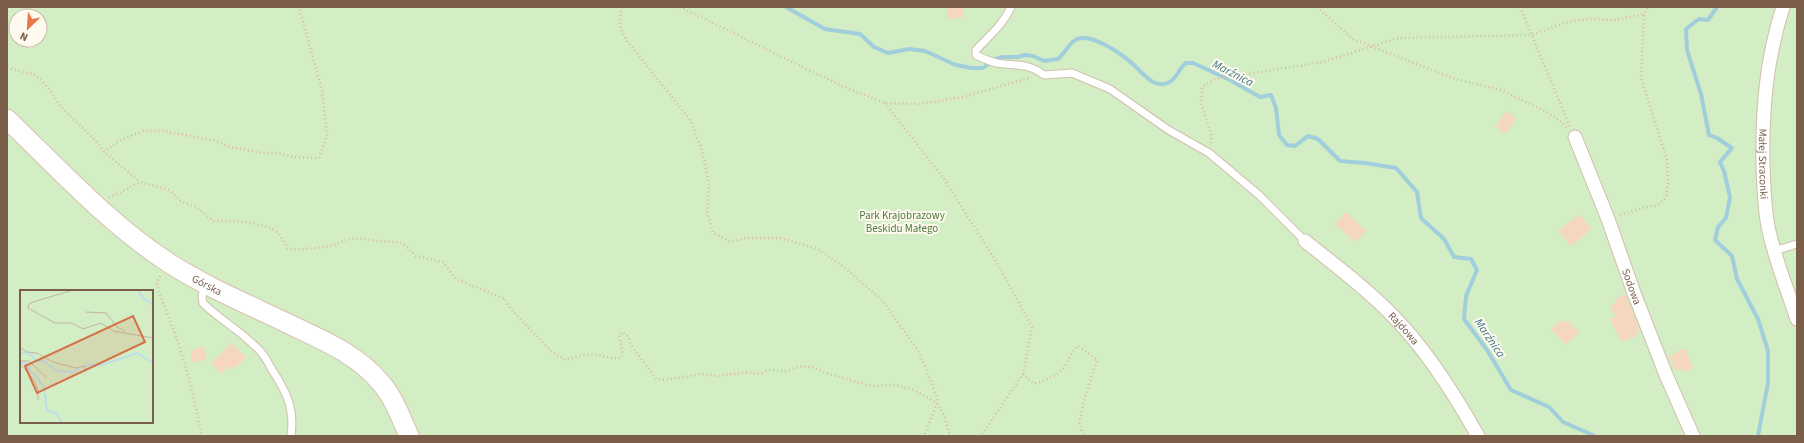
<svg xmlns="http://www.w3.org/2000/svg" width="1804" height="443" font-family="'Source Sans 3',sans-serif">
	<style>
		.green { fill: #d3edc5; fill-rule: evenodd }
		.lines { fill: none; stroke-linecap: round; stroke-linejoin: round }
		.stream { stroke: #a0cfdb; stroke-width: 4 }
		.building { fill: #f5d7be }
		.lane-casing { stroke: #d1bfac; stroke-width: 9 }
		.street-casing { stroke: #d1bfac; stroke-width: 15 }
		.secondary-casing { stroke: #d7c1ac; stroke-width: 21 }
		.path { stroke: #dabaa0; stroke-width: 2.5; stroke-dasharray: 1 3; stroke-linecap: butt }
		.lane { stroke: #fff; stroke-width: 7 }
		.street { stroke: #fff; stroke-width: 13 }
		.secondary { stroke: #fff; stroke-width: 19 }
		.labels { text-anchor: middle; stroke-width: 4; stroke-linejoin: round; paint-order: stroke }
		.street-label { font-size: 11px; fill: #7a5e4a; stroke: #fffaef }
		.park-label { font-size: 11px; fill: #4c7a3e; stroke: #fffaef }
		.water-label { font-size: 12px; font-style: italic; fill: #3f7787; stroke: #fffaef }
		.inset-river { fill: none; stroke: #bbdfe9; stroke-width: 2 }
		.inset-road { fill: none; stroke: #c5b4a4; stroke-width: 1 }
		.view { fill: #d67148; fill-opacity: 0.15; stroke: #d67148; stroke-width: 2 }
		.inset-edge { fill: none; stroke: #7a5e4a; stroke-width: 2 }
	</style>
	<rect width="100%" height="100%" fill="#fdf6e8"/>
	<!-- green -->
	<path class="green" d="M7,7H1797V436H7ZM16,16H40V40H16ZM21,291H152V422H21Z"/>
	<g class="lines">
		<!-- stream -->
		<path class="stream" d="M786,7L825,29L860,34L874,47L888,53L909,49L925,51L956,65L971,68H983L995,59L1003,57H1017L1025,55L1033,56L1044,61L1058,59C1064,54 1070,42 1077,39C1093,33 1123,55 1134,65C1140,71 1146,78 1153,82C1157,84 1163,85 1168,83C1177,79 1178,69 1186,63H1193L1230,80L1260,97L1271,95L1276,108L1279,135L1287,145L1295,146L1308,136L1318,139L1340,161L1365,163L1396,168L1417,192L1421,218L1444,239L1454,257L1471,259L1477,270L1466,296L1464,319L1487,350L1511,390L1549,407L1563,422L1595,436
			M1717,7L1708,20L1699,19L1686,29L1687,50L1701,94L1709,135L1717,138L1732,148L1720,162L1724,171L1730,197L1726,218L1718,227L1715,240L1732,256L1737,279L1758,319L1768,351V383L1758,436"/>
	</g>
	<!-- building -->
	<path class="building" d="M947,7H962L964,17L948,19Z
		M1506,111L1516,119L1505,134L1495,126Z
		M1346,212L1366,231L1355,242L1335,224Z
		M1579,214L1591,229L1571,246L1558,231Z
		M1626,295L1639,330L1636,332L1638,336L1621,342L1610,319L1615,316L1610,306L1615,304L1614,301L1617,300L1616,298Z
		M1561,320L1564,323L1568,320L1579,333L1566,345L1551,329Z
		M232,343L246,357L233,370L229,366L221,374L211,363Z
		M203,346L207,359L193,363L190,351Z
		M1685,348L1693,368L1683,373L1681,368L1676,371L1669,356Z"/>
	<g class="lines">
		<defs>
			<path id="lane" d="M1011,7C1003,25 989,36 976,50V55C984,59 995,64 1004,64C1020,65 1031,65 1044,75L1072,73L1110,89L1167,129L1209,153L1259,195L1305,241
				M1774,251L1797,244
				M204,285L202,297L203,303C219,319 239,330 255,346C262,352 267,360 271,368C286,391 295,408 291,436"/>
			<g id="street">
				<path id="s1" d="M1783,7C1766,60 1762,110 1763,166C1764,186 1764,206 1768,226C1774,258 1787,288 1797,319"/>
				<path id="s2" d="M1575,137L1608,219L1634,293L1666,375L1693,436"/>
				<path id="s3" d="M1305,241C1335,265 1367,289 1393,316C1425,348 1456,397 1478,436"/>
			</g>
			<g id="secondary">
				<path id="s4" d="M7,119C59,169 109,224 169,263C208,288 252,306 293,326C325,341 358,355 381,383C394,398 401,418 409,436"/>
			</g>
		</defs>
		<!-- lane casing -->
		<use href="#lane" class="lane-casing"/>
		<!-- street casing -->
		<use href="#street" class="street-casing"/>
		<!-- secondary casing -->
		<use href="#secondary" class="secondary-casing"/>
		<!-- path -->
		<path class="path" d="M622,7L619,25L627,41L691,121L703,154L709,185L707,212L713,233L731,242L746,238H780L818,249L844,267L882,300L919,352L937,397V403L924,436
			M680,7L844,87L885,103L920,104L963,97L1029,78
			M1317,7L1353,39L1452,78L1501,90L1545,111L1560,121L1567,128
			M1520,7L1570,127
			M7,68L36,75L51,91L60,106L97,142L104,152L140,182
			M885,103L944,179L999,266L1032,327L1023,374L981,436
			M1211,143L1212,137L1201,103L1202,87L1215,79L1323,62L1398,38L1532,35L1564,23L1588,19L1617,20L1644,14
			M104,152L120,140L143,131H163L213,140L230,147L262,153H277L294,157L319,158L327,135L322,91L299,7
			M109,198L140,182L169,190L182,202L196,207L214,221C231,220 265,222 278,233C282,237 285,244 288,249L297,250L332,246L350,238L402,243L416,256L443,262L456,279L505,299L511,309L551,351L565,360C575,357 586,353 596,355C606,356 610,359 621,358L623,354L619,335L622,332L628,336L631,345L656,379L664,380L702,374L719,376L746,372L759,374L768,370L785,371L803,366L815,368L826,373L871,386L896,385L914,390L937,403L945,418L950,436
			M1620,215L1646,207L1657,206L1666,197L1668,183L1667,160L1641,78L1644,14L1649,7
			M160,276L157,282L158,290L176,336L189,378L202,436
			M1023,374L1034,384C1046,380 1056,377 1064,367C1070,360 1070,353 1078,346L1097,360L1085,397L1079,424L1084,436"/>
		<!-- lane -->
		<use href="#lane" class="lane"/>
		<!-- street -->
		<use href="#street" class="street"/>
		<!-- secondary -->
		<use href="#secondary" class="secondary"/>
	</g>
	<g class="labels">
		<!-- street labels -->
		<g class="street-label">
			<text dy="4" stroke="none"><textPath href="#s1" startOffset="159">Małej Straconki</textPath></text>
			<text dy="4" stroke="none"><textPath href="#s4" startOffset="261">Górska</textPath></text>
			<text dy="4" stroke="none"><textPath href="#s2" startOffset="160">Sodowa</textPath></text>
			<text dy="4" stroke="none"><textPath href="#s3" startOffset="132">Rajdowa</textPath></text>
		</g>
		<!-- park labels -->
		<g class="park-label">
			<text x="902" y="219">Park Krajobrazowy<tspan x="902" dy="13">Beskidu Małego</tspan></text>
		</g>
		<!-- water labels -->
		<g class="water-label">
			<text transform="translate(1233 73) rotate(27)" y="4">Marźnica</text>
			<text transform="translate(1490 338) rotate(56)" y="4">Marźnica</text>
		</g>
	</g>
	<!-- overview -->
	<g transform="translate(20 290)">
		<rect width="133" height="133" fill="#fdf6e8"/>
		<path d="M0,0H133V133H0Z" fill="#d3edc5"/>
		<path class="inset-river" d="M118,0L124,9L133,14M0,61L11,65L17,71H24L37,81L52,82L60,78M0,72L8,74L10,81L16,86L24,98L27,120L37,124L42,133M66,75H82L117,63L133,73"/>
		<path class="inset-road" d="M53,0L13,12L9,14L8,18L35,33H52L63,39L81,33L93,41L133,48M66,22L86,23L97,37L105,41M0,57L7,62L17,63L33,72L56,78L65,76V81L67,80M0,71H9L27,88M0,74L14,90L18,100V110"/>
		<path class="view" d="M113,26L125,52L17,103L5,76Z"/>
		<rect width="133" height="133" class="inset-edge"/>
	</g>
	<!-- border -->
	<rect width="1804" height="443" fill="none" stroke="#7a5e4a" stroke-width="16"/>
	<!-- north arrow -->
	<g transform="translate(28 28) rotate(205)"><circle r="19" fill="#fffaef" stroke="#cabcad"/>
	<path d="M0-3L7 15L0 10L-7 15Z" fill="#ed7648"/>
	<text y="-6" font-size="11" font-weight="bold" text-anchor="middle" fill="#7a5e4a">N</text>
	</g>
</svg>
